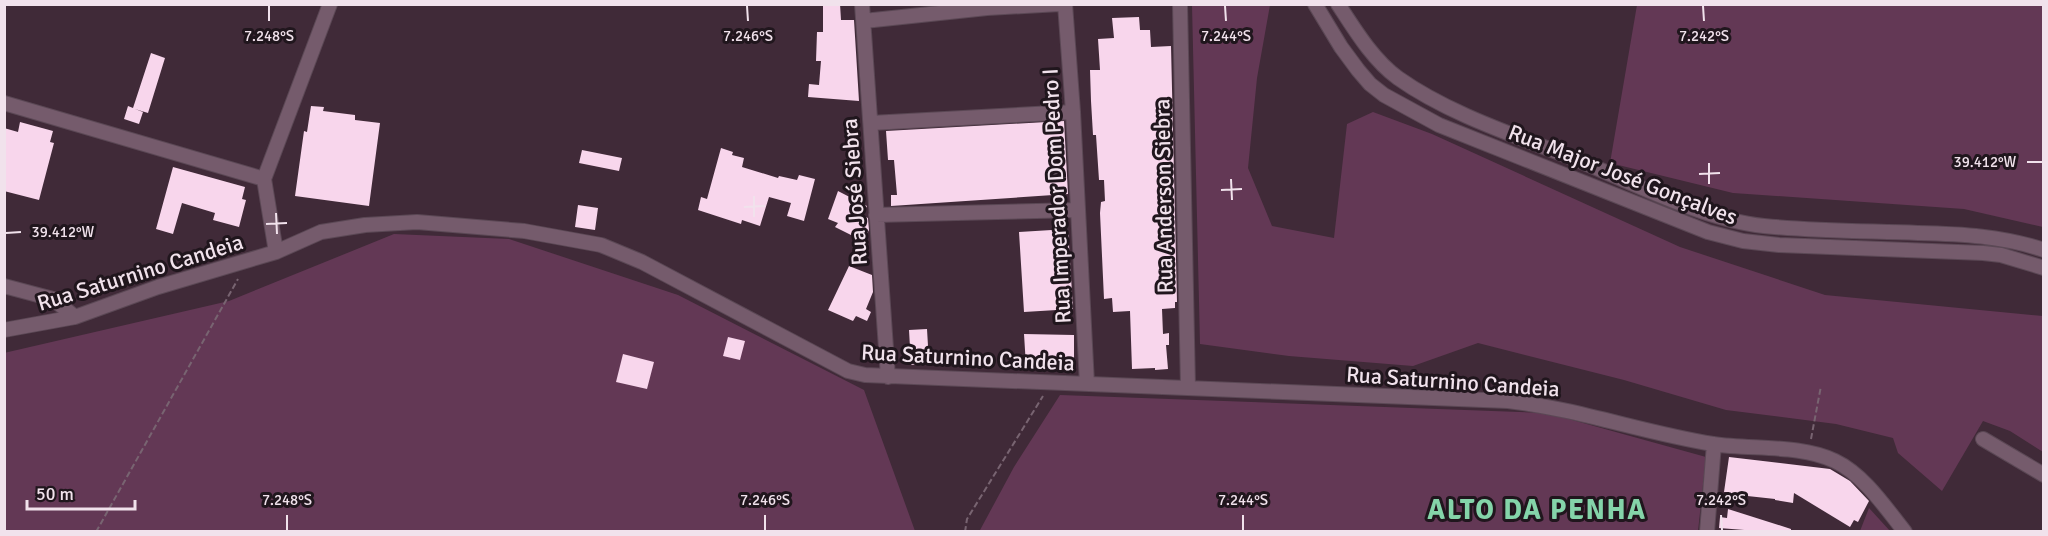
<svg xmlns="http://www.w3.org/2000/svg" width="2048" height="536" font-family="Signika,sans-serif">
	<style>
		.green { fill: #633855 }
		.building { fill: #f8d6ec }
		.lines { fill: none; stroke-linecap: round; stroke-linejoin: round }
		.minor-casing { stroke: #5b4855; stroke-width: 16 }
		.path { stroke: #786471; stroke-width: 2; stroke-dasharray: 6 3; stroke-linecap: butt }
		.minor { stroke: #755b6c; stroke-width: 14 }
		.ticks { fill: none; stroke: #f1e2ec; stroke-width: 2 }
		.labels { text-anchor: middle; stroke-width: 6; stroke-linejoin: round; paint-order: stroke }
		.street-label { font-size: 22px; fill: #f1e2ec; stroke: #20161d }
		.district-label { font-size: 28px; font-weight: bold; letter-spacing: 1.5px; fill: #84d4a9; stroke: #20161d }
		.ticks-label { font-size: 15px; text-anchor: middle; fill: #f1e2ec; stroke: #20161d; stroke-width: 6; stroke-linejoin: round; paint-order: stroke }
	</style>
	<rect width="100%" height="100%" fill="#402a38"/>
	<!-- green -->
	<path class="green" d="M1192,5H1270L1257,78L1248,168L1272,226L1334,238L1347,124L1373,112L1432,134L1680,247L1825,295L2043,316V452L2010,431L1983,421L1942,491L1898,453L1893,438L1836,424L1726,410L1624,380L1478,343L1413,366L1289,356L1200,344Z
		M1637,5H2043V227L1964,209L1733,193L1610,163Z
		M394,234L509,239L678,295L864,390L915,531H5L4,353L229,301Z
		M1060,395L1547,413L1706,457L1698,531L979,532L1014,467Z
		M1869,508L1890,531H1860Z"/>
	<!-- building -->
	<path class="building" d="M823,4H840L841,20H854L859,101L808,97L809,84L819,85L821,61H816L817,32H823Z
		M1139,17L1140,30H1150L1151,47L1171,46L1177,302H1175V308L1162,309L1163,334L1169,333V345H1166L1168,369L1155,370V368L1132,369L1130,311L1113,312L1112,298L1104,299L1100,213L1101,202L1105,201L1104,180H1099L1096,135H1093L1091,101L1090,70H1100L1098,39L1114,38L1112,18Z
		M151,53L165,58L148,113L135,109L143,112L139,124L124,119L128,106L133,108Z
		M311,106L324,107L323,111L355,115V120L380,123L369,206L295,196L304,131L307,132Z
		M1064,121L1068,194L891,206V195H897L894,160H888L886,131Z
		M20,122L53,131L50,142L54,143L39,200L4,191V128L18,132Z
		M721,148L733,152L732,155L744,158L742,167L778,178L779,176L797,180L799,175L815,179L804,221L787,216L791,203L769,197L760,226L742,220L741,224L698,210L701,197L707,199Z
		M582,150L622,158L619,171L579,163Z
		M173,167L245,187L242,199L246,200L239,227L213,220L215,213L182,203L173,234L156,229Z
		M838,191L867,206L862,215L868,218L869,230L863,241L835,227L838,223L828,219Z
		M578,205L598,208L595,230L575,227Z
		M1068,229L1073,309L1024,312L1019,232Z
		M849,266L872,275L873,292L866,309L871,312L867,321L856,316L853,321L828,310Z
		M927,329L929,363L911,365L909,330Z
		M1024,334L1074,335V363L1026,366Z
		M728,337L745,341L740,360L723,356Z
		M623,354L654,362L647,389L616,382Z
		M1729,457L1830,469L1850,481L1869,501L1858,522L1854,520L1850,527L1794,493L1793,503L1775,500V499L1729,494V492H1724Z
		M1728,509L1791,529V531H1757L1719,528L1720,517L1727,518Z"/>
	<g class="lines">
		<defs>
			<path id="minor" d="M862,4L888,377
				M1065,4L1073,112L1087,384
				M1180,4L1188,387
				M1315,4L1341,47L1358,70L1370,84L1384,95L1439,125L1708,232L1743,241L1779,245L1983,253L2001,255L2044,268
				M1338,4C1355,30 1373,60 1398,78C1450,115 1520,137 1580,161C1635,184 1705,220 1764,226C1815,231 1867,231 1918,233C1962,234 2002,236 2044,250
				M864,21L987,8L1060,4
				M4,103L264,179
				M871,123L1073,112
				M876,215L1078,210
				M276,252L264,179L330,4
				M4,286L53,299L75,317
				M4,330L75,317L158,287L276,252L321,232L365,225L417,222L524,231L601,245L642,262L848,371L865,375L1508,401C1578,409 1644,433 1713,444C1751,450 1800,444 1835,461C1864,475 1885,507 1905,532
				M1983,439L2044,475
				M1707,532L1714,444"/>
		</defs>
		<!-- minor casing -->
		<use href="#minor" class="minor-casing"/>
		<!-- path -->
		<path class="path" d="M1811,439L1821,386
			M96,532L238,279
			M965,532L967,519L1043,396"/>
		<!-- minor -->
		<use href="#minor" class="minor"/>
	</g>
	<!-- ticks -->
	<path class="ticks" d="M269,6V21M747,6L748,21M1225,6L1226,21M1703,6L1704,21M2027,162H2042M1709,163V184M1699,174L1720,173M1231,179L1232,200M1221,190L1242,189M754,196V217M744,207L765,206M276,213L277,234M266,224L287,223M6,233L21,232M287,515V530M765,515V530M1243,515V530M1721,515L1722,530"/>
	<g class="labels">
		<!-- street labels -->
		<g class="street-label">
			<text transform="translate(1623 174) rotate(21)" y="8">Rua Major José Gonçalves</text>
			<text transform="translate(854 192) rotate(-94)" y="8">Rua José Siebra</text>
			<text transform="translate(1056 196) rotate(-93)" y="8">Rua Imperador Dom Pedro I</text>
			<text transform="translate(1163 196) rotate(-91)" y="8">Rua Anderson Siebra</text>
			<text transform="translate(140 272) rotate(-17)" y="8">Rua Saturnino Candeia</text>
			<text transform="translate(968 357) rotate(3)" y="8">Rua Saturnino Candeia</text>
			<text transform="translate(1453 381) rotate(4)" y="8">Rua Saturnino Candeia</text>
		</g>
		<!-- district labels -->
		<g class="district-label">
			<text x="1537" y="519">ALTO DA PENHA</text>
		</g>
	</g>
	<g class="ticks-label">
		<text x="269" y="41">7.248°S</text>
		<text x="748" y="41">7.246°S</text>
		<text x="1226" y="41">7.244°S</text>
		<text x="1704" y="41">7.242°S</text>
		<text x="1985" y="167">39.412°W</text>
		<text x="63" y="237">39.412°W</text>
		<text x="287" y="505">7.248°S</text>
		<text x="765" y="505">7.246°S</text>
		<text x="1243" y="505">7.244°S</text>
		<text x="1721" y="505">7.242°S</text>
	</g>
	<!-- border -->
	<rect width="2048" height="536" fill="none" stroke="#f1e2ec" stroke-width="12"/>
	<!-- scale -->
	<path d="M27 500v9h108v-9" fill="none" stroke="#f1e2ec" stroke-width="3"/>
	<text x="36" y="500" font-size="18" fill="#f1e2ec" stroke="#20161d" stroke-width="4.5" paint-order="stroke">50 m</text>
</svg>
